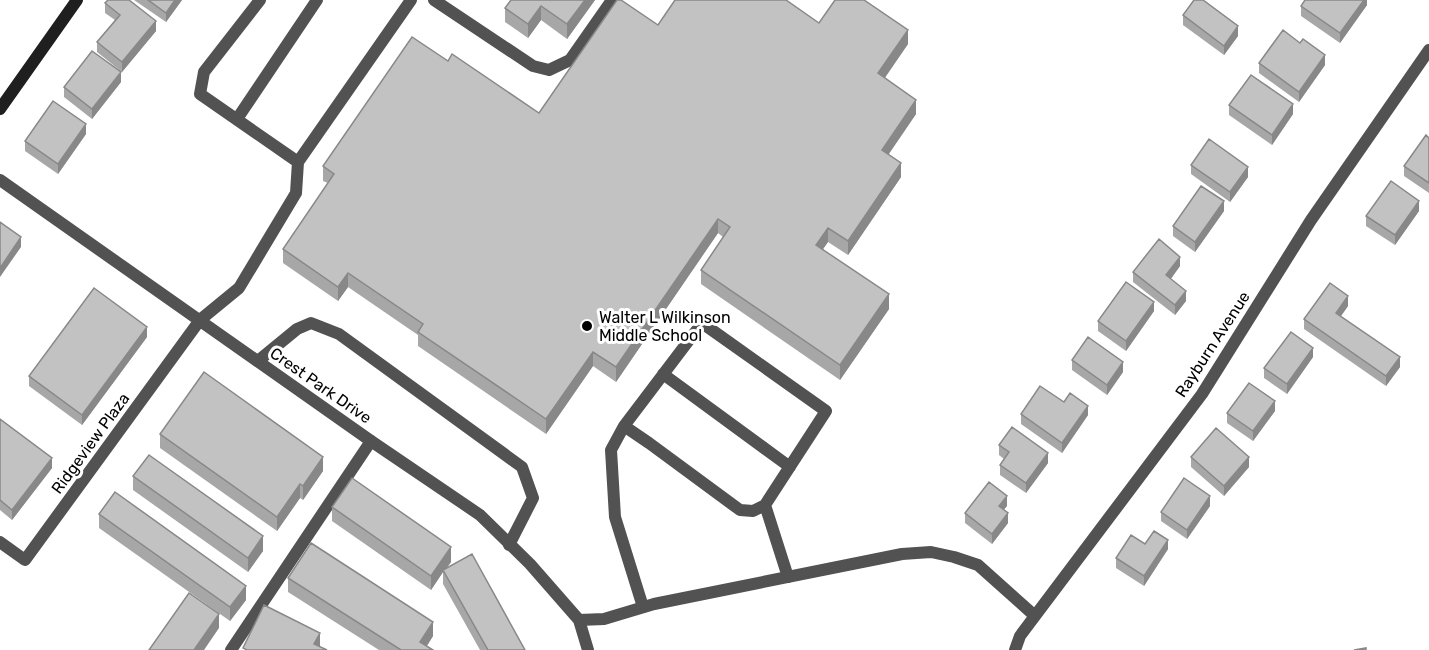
<svg xmlns="http://www.w3.org/2000/svg" width="1429" height="650" font-family="Rubik,sans-serif">
	<style>
		.lines { fill: none; stroke-linecap: round; stroke-linejoin: round }
		.lane { stroke: #525252; stroke-width: 12 }
		.street { stroke: #525252; stroke-width: 12 }
		.secondary { stroke: #1f1f1f; stroke-width: 12 }
		.wall { fill: #a7a7a7 }
		.shaded-wall { fill: #888 }
		.building { fill: #c2c2c2; stroke: #888; stroke-width: 1.5 }
		.poi-dot { fill: #000; stroke: #fff; stroke-width: 2 }
		.labels { text-anchor: middle; stroke-width: 6; stroke-linejoin: round; paint-order: stroke }
		.poi-label { font-size: 16px; fill: #000; stroke: #fff; text-anchor: start }
		.street-label { font-size: 16px; fill: #000; stroke: #fff }
	</style>
	<rect width="100%" height="100%" fill="#fff"/>
	<g class="lines">
		<!-- lane -->
		<path class="lane" d="M260,0L204,72L200,94L298,162
			M434,0L533,66L549,70L570,60L612,0
			M237,119L317,0
			M200,320L239,288L296,193L298,162L411,0
			M258,361L297,329L311,323L339,334L522,467L533,498L509,545
			M663,374L790,467
			M624,426L702,323L826,411L765,505
			M643,607L615,517L611,450L624,426L649,443L740,510L753,511L765,505L788,577
			M231,650L371,441"/>
		<!-- street -->
		<path class="street" d="M0,180L371,441L480,515L530,564L579,620L588,650
			M0,542L25,560L200,320
			M579,620L604,619L654,604L902,554L931,552L954,557L978,565L1035,616
			M1015,650L1020,636L1202,394L1311,220L1429,50"/>
		<!-- secondary -->
		<path class="secondary" d="M0,109L77,0"/>
	</g>
	<!-- wall -->
	<path class="wall" d="M134,0H182L166,22Z
		M511,0H595L567,39L541,20L528,38L505,22V8Z
		M1367,0V5L1340,43L1301,16V6Z
		M105,3L156,31L122,72L97,52V42L115,20L105,13Z
		M1183,15L1238,36L1224,55L1183,25Z
		M819,23L908,44L884,78L916,114L888,155L901,177L848,255L828,242L823,249L889,309L840,380L701,284V270L723,237L718,233L616,382L593,366L546,434L418,346V335L348,287L338,301L283,263V249L328,183L323,181V166L448,61L539,113L658,25Z
		M1259,63L1325,65L1299,102L1259,73Z
		M121,82L92,119L64,97V87Z
		M1229,105L1293,114L1272,145L1229,115Z
		M86,134L58,174L25,151V141Z
		M1429,138V193L1404,176V166Z
		M1191,165L1248,177L1230,202L1191,174Z
		M1224,211L1195,252L1173,236V226Z
		M1419,211L1395,245L1366,226V216Z
		M1180,266L1171,279L1186,301L1175,315L1133,282V272Z
		M1348,306L1341,316L1400,367L1386,386L1304,329V319Z
		M1154,311L1126,351L1098,331V321Z
		M147,337L82,425L29,386V376Z
		M1313,357L1287,394L1264,378V368Z
		M1072,360L1123,372L1107,395L1072,370Z
		M1064,402L1088,415L1062,453L1021,424V414Z
		M1275,411L1253,441L1227,423V413Z
		M0,419L52,468L12,520L0,510Z
		M160,434L323,471L303,500L300,498L277,531L160,448Z
		M999,445L1048,463L1026,493L1000,475V465L1004,459L999,455Z
		M1191,457L1249,467L1224,496L1191,467Z
		M133,476L263,551L248,572L133,490Z
		M1007,506L1004,509L1008,523L992,544L965,523V513Z
		M1210,506L1187,539L1161,521V512Z
		M332,507L451,562L447,568L525,650H480L443,584V572L431,590L332,521Z
		M99,514L246,600L230,621L99,528Z
		M1145,544L1168,549L1144,586L1116,568V558Z
		M288,578L433,636L427,646L433,650H379L288,592Z"/>
	<!-- shaded-wall -->
	<path class="shaded-wall" d="M175,0H182L166,22V13Z
		M585,0H595L567,39V24Z
		M1364,0H1367V5L1340,43V33Z
		M541,6V20L528,38V24Z
		M156,21V31L122,72V62Z
		M1238,26V36L1224,55V46Z
		M908,30V44L878,88V73Z
		M1325,55V65L1299,102V92Z
		M121,72V82L92,119V109Z
		M916,100V114L882,164V150Z
		M1293,104V114L1272,145V135Z
		M86,124V134L58,174V164Z
		M901,163V177L848,255V241Z
		M1248,167V177L1230,202V192Z
		M1224,201V211L1195,252V242Z
		M1419,201V211L1395,245V235Z
		M718,219V233L616,382V367Z
		M828,228V242L816,259V245Z
		M21,237V247L0,277V268Z
		M1180,257V266L1166,285V275Z
		M348,273V287L338,301V287Z
		M1186,291V301L1175,315V305Z
		M889,294V309L840,380V365Z
		M1348,296V306L1336,323V313Z
		M1154,302V311L1126,351V341Z
		M147,327V337L82,425V415Z
		M1313,348V357L1287,394V384Z
		M593,352V366L546,434V419Z
		M1400,357V367L1386,386V376Z
		M1123,362V372L1107,395V385Z
		M1275,401V411L1253,441V431Z
		M1088,406V415L1062,453V443Z
		M1048,453V463L1026,493V483Z
		M323,457V471L303,500V486Z
		M1249,457V467L1224,496V486Z
		M52,458V468L12,520V510Z
		M300,484V498L277,531V517Z
		M1007,496V506L999,515V506Z
		M1210,496V506L1187,539V530Z
		M1008,513V523L992,544V534Z
		M263,536V551L248,572V558Z
		M1168,540V549L1144,586V576Z
		M451,547V562L444,571L443,570V572L431,590V576Z
		M246,586V600L230,621V607Z
		M219,614V628L204,650H194Z
		M433,622V636L424,650L420,642Z
		M320,633V647L314,644Z"/>
	<!-- building -->
	<path class="building" d="M108,0H129L156,21L122,62L97,42L120,15L105,3Z
		M148,0H175L166,13Z
		M511,0H585L567,24L541,6L528,24L505,8Z
		M617,0H621L658,25L675,0H786L819,23L835,0H864L908,30L878,73L916,100L882,150L901,163L848,241L828,228L816,245L889,294L840,365L701,270L730,227L718,219L616,367L593,352L546,419L418,332L423,324L348,273L338,287L283,249L334,174L323,166L412,37L448,61L452,54L539,113Z
		M1194,0H1203L1238,26L1224,46L1183,15Z
		M1305,0H1364L1340,33L1301,6Z
		M1283,30L1300,43L1303,39L1325,55L1299,92L1259,63Z
		M92,51L121,72L92,109L64,87Z
		M1251,75L1293,104L1272,135L1229,105Z
		M53,101L86,124L58,164L25,141Z
		M1426,135L1429,138V183L1404,166Z
		M1209,139L1248,167L1230,192L1191,165Z
		M1391,181L1419,201L1395,235L1366,216Z
		M1201,186L1224,201L1195,242L1173,226Z
		M0,222L21,237L0,268Z
		M1159,239L1180,257L1166,275L1186,291L1175,305L1133,272Z
		M1126,282L1154,302L1126,341L1098,321Z
		M1330,283L1348,296L1336,313L1400,357L1386,376L1304,319Z
		M94,288L147,327L82,415L29,376Z
		M1291,332L1313,348L1287,384L1264,368Z
		M1088,337L1123,362L1107,385L1072,360Z
		M204,372L323,457L303,486L300,484L277,517L160,434Z
		M1249,383L1275,401L1253,431L1227,413Z
		M1040,386L1064,402L1070,393L1088,406L1062,443L1021,414Z
		M0,419L52,458L12,510L0,500Z
		M1012,427L1048,453L1026,483L1000,465L1009,452L999,445Z
		M1216,428L1249,457L1224,486L1191,457Z
		M149,455L263,536L248,558L133,476Z
		M352,478L451,547L431,576L332,507Z
		M1184,478L1210,496L1187,530L1161,512Z
		M989,482L1007,496L999,506L1008,513L992,534L965,513Z
		M115,492L246,586L230,607L99,514Z
		M1154,531L1168,540L1144,576L1116,558L1131,535L1145,544Z
		M311,543L433,622L420,642L433,650H401L288,578Z
		M472,554L525,650H488L443,570Z
		M189,593L219,614L194,650H149Z
		M264,605L320,633L314,644L327,650H247L243,648Z
		M1366,648V650H1354Z"/>
	<!-- markers -->
	<circle class="poi-dot" cx="587" cy="326" r="6"/>
	<g class="labels">
		<!-- poi labels -->
		<g class="poi-label">
			<text x="599" y="323">Walter L Wilkinson<tspan x="599" dy="18">Middle School</tspan></text>
		</g>
		<!-- street labels -->
		<g class="street-label">
			<text transform="translate(1212 344) rotate(-57)" y="6">Rayburn Avenue</text>
			<text transform="translate(321 385) rotate(35)" y="6">Crest Park Drive</text>
			<text transform="translate(90 443) rotate(-54)" y="6">Ridgeview Plaza</text>
		</g>
	</g>
</svg>
